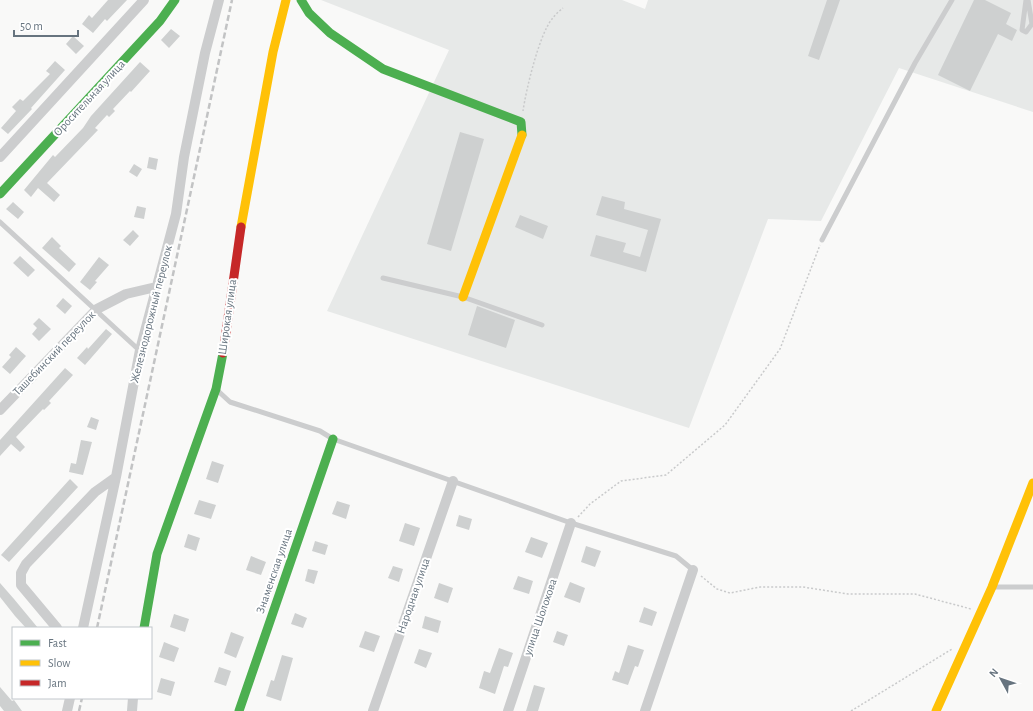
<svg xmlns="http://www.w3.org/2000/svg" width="1033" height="711" font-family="'Alegreya Sans',sans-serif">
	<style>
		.built { fill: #e7e9e8 }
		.building { fill: #ced0d0 }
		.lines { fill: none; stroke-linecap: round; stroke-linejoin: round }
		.path { stroke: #c9cacb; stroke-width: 1.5; stroke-dasharray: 2 2; stroke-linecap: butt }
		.lane { stroke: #cccdce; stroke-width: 5 }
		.street { stroke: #cccdce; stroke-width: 10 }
		.fast { stroke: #4caf50; stroke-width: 9 }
		.slow { stroke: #ffc107; stroke-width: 9 }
		.jam { stroke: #c62828; stroke-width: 9 }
		.rail { stroke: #c2c3c4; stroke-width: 2.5; stroke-dasharray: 6 3; stroke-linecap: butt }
		.labels { text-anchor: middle; stroke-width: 4; stroke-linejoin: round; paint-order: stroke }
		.street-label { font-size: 12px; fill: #67747f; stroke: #fff }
	</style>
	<rect width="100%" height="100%" fill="#f9f9f8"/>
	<!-- built -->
	<path class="built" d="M321,0H622L645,9L648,0H1033V112L899,68L821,221L768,219L689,428L327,311L449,50Z"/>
	<!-- building -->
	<path class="building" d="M108,0H127L107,21L105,19L93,33L82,24L89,15L92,18Z
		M827,0H840L819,60L808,56Z
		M974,0H985L1011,13L1006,24L1017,30L1012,41L998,34L970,91L938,75Z
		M171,29L180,36L169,48L161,40Z
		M73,36L84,46L76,54L66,44Z
		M55,61L65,70L31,108L32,109L8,134L1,128L16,111L12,107L20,99L23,101L50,74L46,71Z
		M140,62L150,71L131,92L130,91L113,109L115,111L109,117L107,115L95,128L98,130L47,183L60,195L54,202L38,188L31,197L24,190L53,155L55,157L83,128L91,116Z
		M460,132L484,139L451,251L427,244Z
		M149,157L158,159L156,170L147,168Z
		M134,164L142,169L137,177L129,172Z
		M602,196L625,202L624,209L661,219L646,272L590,256L596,235L626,243L623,252L640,257L648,230L596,215Z
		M13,202L24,212L18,219L6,209Z
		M137,206L146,208L144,219L134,217Z
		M520,215L548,226L543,239L515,227Z
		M133,230L139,236L130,246L123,240Z
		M52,237L61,246L59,248L76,264L69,272L42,248Z
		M20,256L35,270L28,277L13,263Z
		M99,257L109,265L95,281L97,282L90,290L80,282Z
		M63,298L72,306L65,314L56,306Z
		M477,306L515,320L506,348L468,335Z
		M39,318L51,329L39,341L32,334L37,328L33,324Z
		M106,329L112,334L85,365L77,358L87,347L88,349Z
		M16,347L26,356L10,374L2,367L11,357L9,355Z
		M65,368L73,375L49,401L51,403L44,410L43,409L16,437L25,447L20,452L11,444L0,456V440Z
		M91,417L99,420L96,430L87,427Z
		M81,440L92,442L83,475L69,472L71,463L76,464Z
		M212,461L224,465L218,483L206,479Z
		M70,479L78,487L9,562L1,555Z
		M199,500L216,505L211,519L194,514Z
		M337,501L350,505L346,519L332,514Z
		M459,515L472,519L469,530L456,526Z
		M405,523L420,528L414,546L399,541Z
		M188,534L200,538L196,551L184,547Z
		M531,537L548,543L542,558L525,552Z
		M315,541L328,545L325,555L312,551Z
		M586,546L601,551L595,567L581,562Z
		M251,556L266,562L261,575L246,570Z
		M393,566L403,569L399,582L388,578Z
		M308,569L318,571L314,584L305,581Z
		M518,576L533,581L529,594L513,589Z
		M570,582L585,588L580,603L564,597Z
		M0,583L14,599L38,628H26L15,616L0,597Z
		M439,583L453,588L448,603L434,598Z
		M644,607L657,612L652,626L639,622Z
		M295,613L307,618L303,628L291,624Z
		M174,614L189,619L185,632L170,627Z
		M425,616L441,621L438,633L422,628Z
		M365,631L380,636L374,652L359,647Z
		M557,631L568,635L564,646L553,642Z
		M231,632L244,637L236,658L224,653Z
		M164,642L179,648L174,662L159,657Z
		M628,645L644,650L638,667L635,666L628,685L612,680L615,671L619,673Z
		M499,648L513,653L508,667L504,666L495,694L479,688L484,671L490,673Z
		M419,649L432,653L426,668L414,663Z
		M282,655L293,658L281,701L266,696L271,680L274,681Z
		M219,667L231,671L226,686L214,682Z
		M161,678L175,682L171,696L157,692Z
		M534,685L545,688L538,711H526Z
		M0,687L12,701L14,700L22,711H4L0,706Z"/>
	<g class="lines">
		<!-- path -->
		<path class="path" d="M523,111C526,90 539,35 552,19C555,15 559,11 563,8
			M578,517L590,504L621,481L666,475L725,425L780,349L820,245
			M701,576L717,589L730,593L760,587H803L848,594H915L971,609
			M851,711L952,649"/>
		<!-- lane -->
		<path class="lane" d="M1026,0L1022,30L1026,32L1032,24L1028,0
			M0,222L139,350
			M822,240L915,63L952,0
			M383,278L463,297L542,325
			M217,390L230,402L320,431L333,439L571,523L676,556L693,570
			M994,587H1033"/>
		<!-- street -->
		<path class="street" d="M0,157L144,0
			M0,410L97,309L126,294L156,287
			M57,628L21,585V573L26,564L95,492L116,477
			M83,628L116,477L140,350L176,214L184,157L205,53L219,0
			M67,711L70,698
			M132,711L133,698
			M373,711L453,481
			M508,711L571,523
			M645,711L693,570"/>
		<!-- fast -->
		<path class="fast" d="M301,0L309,13L330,33L383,69L521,122L522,135
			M0,194L160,21L175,0
			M144,628L157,554L216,389L223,353
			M239,711L333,439"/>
		<!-- slow -->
		<path class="slow" d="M241,227L273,52L286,0
			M463,297L522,135
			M936,711L992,587L1033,483"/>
		<!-- jam -->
		<path class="jam" d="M223,353L241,227"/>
		<!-- rail -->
		<path class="rail" d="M97,628L232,0
			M79,711L82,698"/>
	</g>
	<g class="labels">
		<!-- street labels -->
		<g class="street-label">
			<text transform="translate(89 98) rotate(-47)" y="4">Оросительная улица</text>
			<text transform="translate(151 314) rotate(-76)" y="4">Железнодорожный переулок</text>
			<text transform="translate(227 317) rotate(-82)" y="4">Широкая улица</text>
			<text transform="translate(54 353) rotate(-46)" y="4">Ташебинский переулок</text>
			<text transform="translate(274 571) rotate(-71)" y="4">Знаменская улица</text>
			<text transform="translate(413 596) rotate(-71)" y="4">Народная улица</text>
			<text transform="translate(540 617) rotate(-71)" y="4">улица Шолохова</text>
		</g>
	</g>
	<!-- legend -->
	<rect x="12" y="627" width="140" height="72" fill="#ffffff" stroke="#c2c7cc"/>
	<rect x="20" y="640" width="20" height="6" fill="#4caf50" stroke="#c2c7cc"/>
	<text x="48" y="647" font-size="12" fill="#67747f">Fast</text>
	<rect x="20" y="660" width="20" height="6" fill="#ffc107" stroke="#c2c7cc"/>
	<text x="48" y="667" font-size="12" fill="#67747f">Slow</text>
	<rect x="20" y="680" width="20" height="6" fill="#c62828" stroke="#c2c7cc"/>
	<text x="48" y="687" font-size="12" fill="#67747f">Jam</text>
	<!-- north arrow -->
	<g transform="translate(1001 679) rotate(310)" stroke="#ffffff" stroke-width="3" paint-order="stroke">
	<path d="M0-3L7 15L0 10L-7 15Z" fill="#67747f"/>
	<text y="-6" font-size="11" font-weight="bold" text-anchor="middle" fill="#67747f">N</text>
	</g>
	<!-- scale -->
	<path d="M14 30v6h64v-6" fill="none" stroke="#67747f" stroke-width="2"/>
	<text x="20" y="30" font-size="12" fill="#67747f" stroke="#ffffff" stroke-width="3" paint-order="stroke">50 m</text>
</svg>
